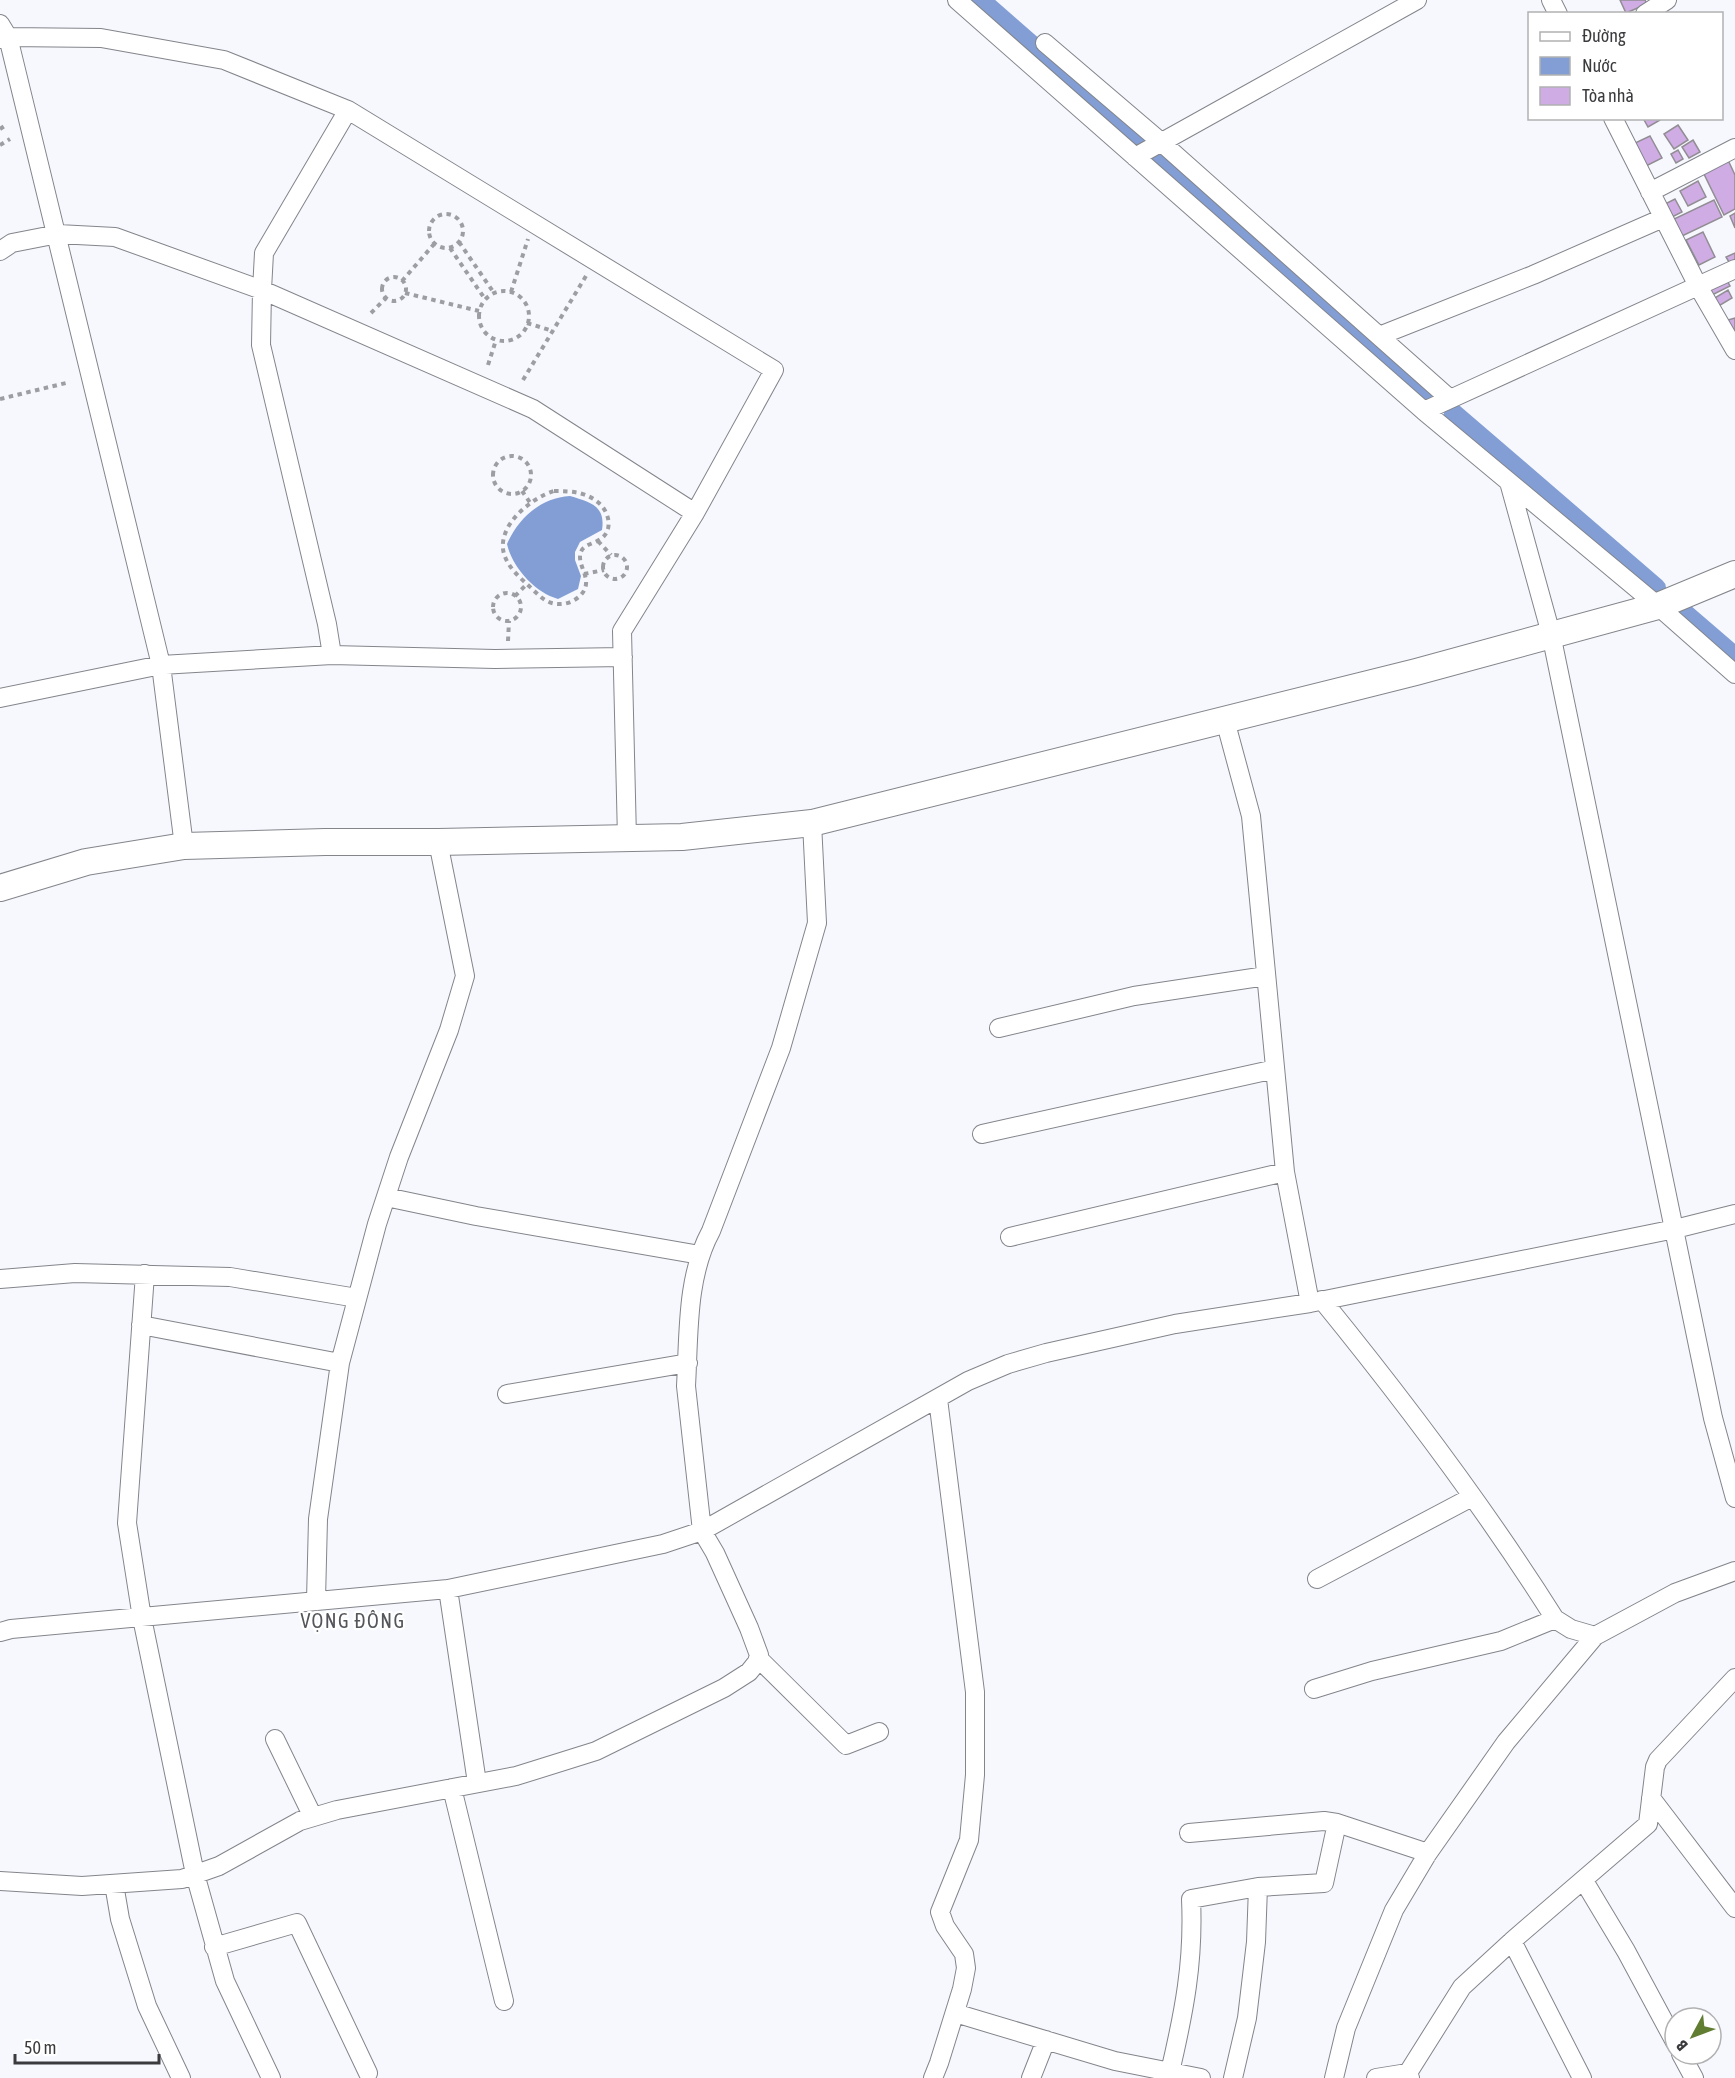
<svg xmlns="http://www.w3.org/2000/svg" width="1735" height="2078" font-family="'Asap Condensed',sans-serif">
	<style>
		.water { fill: #829ed4 }
		.lines { fill: none; stroke-linecap: round; stroke-linejoin: round }
		.canal { stroke: #829ed4; stroke-width: 20 }
		.building { fill: #cface4; stroke: #918d93; stroke-width: 1.5 }
		.street-casing { stroke: #83858b; stroke-width: 20 }
		.secondary-casing { stroke: #83858b; stroke-width: 28 }
		.path { stroke: #9d9ea3; stroke-width: 4; stroke-dasharray: 4.5 4.5; stroke-linecap: butt }
		.street { stroke: #fff; stroke-width: 18 }
		.secondary { stroke: #fff; stroke-width: 26 }
		.labels { text-anchor: middle; stroke-width: 4.5; stroke-linejoin: round; paint-order: stroke }
		.quarter-label { font-size: 20px; letter-spacing: 1.5px; fill: #54565b; stroke: #fff }
	</style>
	<rect width="100%" height="100%" fill="#f6f8fe"/>
	<!-- water -->
	<path class="water" d="M570,496C589,502 606,505 602,530L580,542L575,552V560L581,576L578,589L558,599C535,593 512,567 507,544C519,517 541,498 570,496Z"/>
	<g class="lines">
		<!-- canal -->
		<path class="canal" d="M980,0L1429,392
			M1454,414L1656,588
			M1684,613L1735,657"/>
	</g>
	<!-- building -->
	<path class="building" d="M1620,0H1645L1647,4L1626,13Z
		M1643,118H1660V120L1648,127Z
		M1678,125L1688,140L1674,149L1664,134Z
		M1650,136L1662,158L1646,166L1635,143Z
		M1693,140L1700,152L1689,158L1682,147Z
		M1678,150L1683,159L1676,163L1671,154Z
		M1728,160L1735,175V209L1724,215L1703,172Z
		M1698,181L1706,197L1688,206L1680,191Z
		M1675,199L1682,212L1672,217L1665,204Z
		M1714,200L1722,217L1682,236L1674,219Z
		M1735,213V228L1730,216Z
		M1703,232L1715,257L1699,265L1686,240Z
		M1735,253V265L1732,267L1726,257Z
		M1725,277L1730,286L1712,295L1707,287Z
		M1728,290L1732,298L1717,307L1713,299Z
		M1735,318V331L1731,332L1728,320Z"/>
	<g class="lines">
		<defs>
			<path id="street" d="M957,0L1424,411L1658,606L1735,674
				M1551,0L1558,14
				M1645,14L1667,0
				M0,24L8,37L161,665L184,846
				M0,39L8,37L101,38L224,60L348,110L774,370L695,513L622,631L627,838
				M1045,43L1161,142L1379,336
				M1613,118L1698,286L1735,350
				M1135,157L1417,0
				M1650,192L1735,148
				M0,251L12,243L58,234L115,237L262,290L533,409L695,513
				M1450,399L1379,336L1533,275L1663,218
				M1424,411L1735,269
				M1509,482L1551,634L1713,1418L1735,1498
				M332,655L327,624L261,345L262,290L264,253L348,110
				M0,698L161,665L332,655L495,659L623,657
				M1225,720L1251,816L1285,1172L1310,1303
				M999,1028L1134,996L1266,976
				M982,1134L1275,1069
				M386,1197L476,1216L700,1255
				M1010,1237L1285,1172
				M145,1274L127,1523L142,1618L195,1874L225,1981L271,2078
				M0,1279L75,1273L230,1277L357,1298
				M1322,1300C1405,1402 1485,1508 1555,1619L1571,1629L1595,1636L1675,1593L1735,1571
				M141,1325L340,1363
				M507,1394L688,1363
				M1317,1579L1472,1497
				M448,1589L477,1783
				M316,1600L318,1519L340,1363L377,1224L399,1157L449,1030L465,976L438,842
				M0,1632L11,1629L448,1589L663,1544L702,1531L968,1381L1008,1364L1046,1353L1175,1324L1310,1303L1675,1229L1735,1214
				M758,1658L846,1745L879,1732
				M1314,1689L1372,1671L1501,1641L1555,1619
				M275,1739L313,1817
				M452,1788L504,2001
				M1651,1798L1735,1908
				M1189,1833L1324,1821L1337,1823L1428,1853
				M0,1881L82,1886L182,1879L219,1866L300,1821L337,1810L516,1776L596,1751L724,1688L749,1672L757,1662L759,1655L749,1628L715,1553L702,1531L686,1386C689,1335 686,1277 711,1231L781,1048L817,923L812,823
				M1584,1881L1626,1951L1675,2042
				M114,1884L120,1919L147,2006L181,2078
				M1512,1941L1582,2078
				M214,1947L297,1923L368,2073
				M955,2013L1115,2061L1201,2078
				M1681,2054L1694,2078
				M1170,2072C1184,2012 1194,1962 1191,1899L1258,1887L1324,1883L1337,1823
				M1406,2076L1462,1987L1512,1941L1648,1824L1655,1767L1658,1760L1735,1678
				M933,2078L939,2063L962,1989L966,1968L964,1954L945,1926L940,1912L969,1840L975,1775V1692L938,1399
				M1031,2078L1046,2040
				M1233,2078L1247,2018L1256,1942L1258,1887
				M1334,2078L1346,2028L1394,1910L1428,1853L1506,1742L1595,1636
				M1376,2078L1401,2074L1410,2078"/>
			<path id="secondary" d="M0,888L86,862L184,846L325,842H438L682,837L812,823L1416,672L1658,606L1735,574"/>
		</defs>
		<!-- street casing -->
		<use href="#street" class="street-casing"/>
		<!-- secondary casing -->
		<use href="#secondary" class="secondary-casing"/>
		<!-- path -->
		<path class="path" d="M0,129L6,125
			M0,145L10,139
			M429 231a17 17 0 1 1 34 0a17 17 0 1 1-34 0Z
			M459,242L494,293
			M450,248L485,299
			M382 289a12 12 0 1 1 24 0a12 12 0 1 1-24 0Z
			M402,281L435,243
			M479 316a25 25 0 1 1 50 0a25 25 0 1 1-50 0Z
			M511,292L528,239
			M405,293L479,311
			M371,313L386,298
			M527,323L553,331
			M488,365L496,340
			M523,380L586,276
			M0,399L70,382
			M493 475a19 19 0 1 1 38 0a19 19 0 1 1-38 0Z
			M522,491L531,504
			M554,491C572,491 588,492 601,505C610,515 613,532 599,540C591,545 580,545 580,557C580,566 587,575 586,584C585,596 570,605 559,604C545,604 538,594 529,586C519,577 508,567 504,554C496,526 531,498 554,491Z
			M598,541L611,555
			M603 567a12 12 0 1 1 24 0a12 12 0 1 1-24 0Z
			M584,574L604,570
			M493 607a14 14 0 1 1 28 0a14 14 0 1 1-28 0Z
			M515,596L527,584
			M508,641L509,621"/>
		<!-- street -->
		<use href="#street" class="street"/>
		<!-- secondary -->
		<use href="#secondary" class="secondary"/>
	</g>
	<g class="labels">
		<!-- quarter labels -->
		<g class="quarter-label">
			<text x="353" y="1628">VỌNG ĐÔNG</text>
		</g>
	</g>
	<!-- legend -->
	<rect x="1528" y="12" width="195" height="108" fill="#ffffff" stroke="#b1b1b2" stroke-width="1.5"/>
	<rect x="1540" y="32" width="30" height="9" fill="#ffffff" stroke="#b1b1b2" stroke-width="1.5"/>
	<text x="1582" y="42" font-size="18" fill="#3b3b3e">Đường</text>
	<rect x="1540" y="57" width="30" height="18" fill="#829ed4" stroke="#b1b1b2" stroke-width="1.5"/>
	<text x="1582" y="72" font-size="18" fill="#3b3b3e">Nước</text>
	<rect x="1540" y="87" width="30" height="18" fill="#cface4" stroke="#b1b1b2" stroke-width="1.5"/>
	<text x="1582" y="102" font-size="18" fill="#3b3b3e">Tòa nhà</text>
	<!-- north arrow -->
	<g transform="translate(1693 2036) rotate(229)"><circle r="28" fill="#ffffff" stroke="#b1b1b2" stroke-width="1.5"/>
	<path d="M0-4.5L10 22L0 15L-10 22Z" fill="#607d32"/>
	<text y="-9" font-size="16" font-weight="bold" text-anchor="middle" fill="#3b3b3e">B</text>
	</g>
	<!-- scale -->
	<path d="M15 2054v9h144v-9" fill="none" stroke="#3b3b3e" stroke-width="3"/>
	<text x="24" y="2054" font-size="18" fill="#3b3b3e" stroke="#ffffff" stroke-width="4.5" paint-order="stroke">50 m</text>
</svg>
